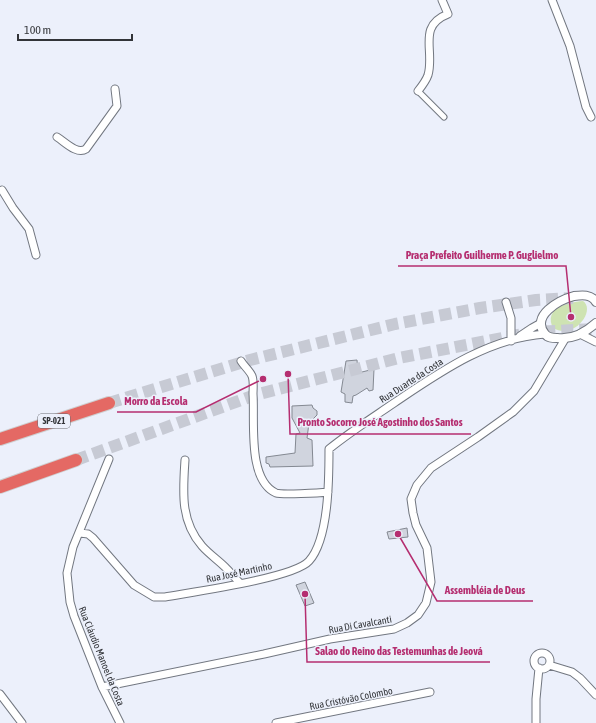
<svg xmlns="http://www.w3.org/2000/svg" width="596" height="723" font-family="'Asap Condensed',sans-serif">
	<style>
		.green { fill: #cee3b2 }
		.building { fill: #d0d4de; stroke: #848992 }
		.lines { fill: none; stroke-linecap: round; stroke-linejoin: round }
		.motorway-tunnel { stroke: #c7cad4; stroke-width: 12; stroke-dasharray: 12 6; stroke-linecap: butt }
		.pedestrian-casing { stroke: #727780; stroke-width: 7 }
		.minor-casing { stroke: #727780; stroke-width: 9 }
		.tertiary-casing { stroke: #727780; stroke-width: 10 }
		.motorway-casing { stroke: #cececf; stroke-width: 14 }
		.pedestrian { stroke: #fff; stroke-width: 5 }
		.minor { stroke: #fff; stroke-width: 7 }
		.tertiary { stroke: #fff; stroke-width: 8 }
		.motorway { stroke: #e46964; stroke-width: 12 }
		.labels { text-anchor: middle; stroke-width: 3; stroke-linejoin: round; paint-order: stroke }
		.shield { fill: #ecf0fb; stroke: #6a6c72; stroke-width: 1 }
		.shield-label { font-size: 9px; font-weight: bold; fill: #323438 }
		.street-label { font-size: 10px; fill: #323438; stroke: #ecf0fb }
		.leader { fill: none; stroke: #b52e70; stroke-width: 1.5 }
		.callout-dot { fill: #b52e70; stroke: #ecf0fb; stroke-width: 1.5 }
		.callout-label { font-size: 11px; text-anchor: middle; font-weight: bold; fill: #b52e70; stroke: #ecf0fb; stroke-width: 3; stroke-linejoin: round; paint-order: stroke }
	</style>
	<rect width="100%" height="100%" fill="#ecf0fb"/>
	<!-- green -->
	<path class="green" d="M583,301C596,310 575,340 553,328C543,308 568,302 583,301Z"/>
	<!-- building -->
	<path class="building" d="M357,360L358,373L374,369L373,390L369,391L367,388L356,395L353,396L352,403L345,402V394L341,392L346,361Z
		M312,405L313,408L317,411V415L313,419L312,423H309L307,438L312,440L313,466L270,467L269,464L266,463V457L295,453L296,434L300,433L292,418V406Z
		M407,528L408,537L389,539L387,532Z
		M305,582L314,603L305,606L296,585Z"/>
	<g class="lines">
		<!-- motorway-tunnel -->
		<path class="motorway-tunnel" d="M109,403L250,360L395,324L480,308L536,300L573,298
			M76,460L255,395L399,358L533,332L596,329"/>
		<defs>
			<path id="pedestrian" d="M418,91L444,117"/>
			<path id="minor" d="M552,0L570,46L586,107L591,117
				M418,91C422,86 426,81 428,75C435,51 417,26 448,14L442,0
				M57,137C65,142 77,155 86,149L117,106L115,89
				M2,190L13,208L29,229L36,255
				M506,302L511,318V341
				M580,334L596,342
				M520,336L532,328L541,323
				M241,361C244,366 250,371 252,376C254,381 253,389 253,394C255,421 247,480 276,493C282,495 319,493 328,492
				M109,459L73,547L67,573L70,602L74,616L102,687L120,723
				M185,460C183,491 180,521 202,546C209,554 218,560 225,567C230,572 235,578 240,583
				M80,533L88,534L93,538L134,585L154,597H165C193,592 294,578 309,561C329,539 329,478 329,449C350,432 372,418 394,403C440,372 488,338 545,334
				M534 661a8 8 0 1 1 16 0a8 8 0 1 1-16 0Z
				M549,665L572,672L580,678L596,695
				M102,687L264,654L330,639L394,629L407,623L418,615L426,603L431,582L427,548L416,525L413,513L411,499L417,485L431,468L478,437L513,412L534,391L565,339
				M0,694L22,723
				M276,723L430,692
				M536,723V699L539,668"/>
			<path id="tertiary" d="M596,302C591,294 582,295 574,296C559,300 530,316 545,334C548,338 552,338 557,338C572,340 585,333 596,323"/>
			<path id="motorway" d="M0,439L109,403
				M0,487L76,460"/>
		</defs>
		<!-- pedestrian casing -->
		<use href="#pedestrian" class="pedestrian-casing"/>
		<!-- minor casing -->
		<use href="#minor" class="minor-casing"/>
		<!-- tertiary casing -->
		<use href="#tertiary" class="tertiary-casing"/>
		<!-- motorway casing -->
		<use href="#motorway" class="motorway-casing"/>
		<!-- pedestrian -->
		<use href="#pedestrian" class="pedestrian"/>
		<!-- minor -->
		<use href="#minor" class="minor"/>
		<!-- tertiary -->
		<use href="#tertiary" class="tertiary"/>
		<!-- motorway -->
		<use href="#motorway" class="motorway"/>
	</g>
	<g class="labels">
		<!-- shield labels -->
		<rect class="shield" x="38" y="414" width="32" height="14" rx="3"/>
		<g class="shield-label">
			<text x="54" y="424">SP-021</text>
		</g>
		<!-- street labels -->
		<g class="street-label">
			<text transform="translate(411 380) rotate(-33)" y="4">Rua Duarte da Costa</text>
			<text transform="translate(239 572) rotate(-12)" y="4">Rua José Martinho</text>
			<text transform="translate(360 624) rotate(-10)" y="4">Rua Di Cavalcanti</text>
			<text transform="translate(102 656) rotate(68)" y="4">Rua Cláudio Manoel da Costa</text>
			<text transform="translate(351 698) rotate(-11)" y="4">Rua Cristóvão Colombo</text>
		</g>
	</g>
	<!-- callouts -->
	<path class="leader" d="M571 317L566 266H398M263 379L196 412H117M288 374L290 434H471M398 534L437 601H533M305 594L307 662H490"/>
	<g class="callout-dot">
		<circle cx="571" cy="317" r="4"/>
		<circle cx="263" cy="379" r="4"/>
		<circle cx="288" cy="374" r="4"/>
		<circle cx="398" cy="534" r="4"/>
		<circle cx="305" cy="594" r="4"/>
	</g>
	<g class="callout-label">
		<text x="482" y="259">Praça Prefeito Guilherme P. Guglielmo</text>
		<text x="156" y="405">Morro da Escola</text>
		<text x="380" y="426">Pronto Socorro José Agostinho dos Santos</text>
		<text x="485" y="594">Assembléia de Deus</text>
		<text x="399" y="655">Salao do Reino das Testemunhas de Jeová</text>
	</g>
	<!-- scale -->
	<path d="M18 34v6h114v-6" fill="none" stroke="#323438" stroke-width="2"/>
	<text x="24" y="34" font-size="12" fill="#323438" stroke="#ecf0fb" stroke-width="3" paint-order="stroke">100 m</text>
</svg>
